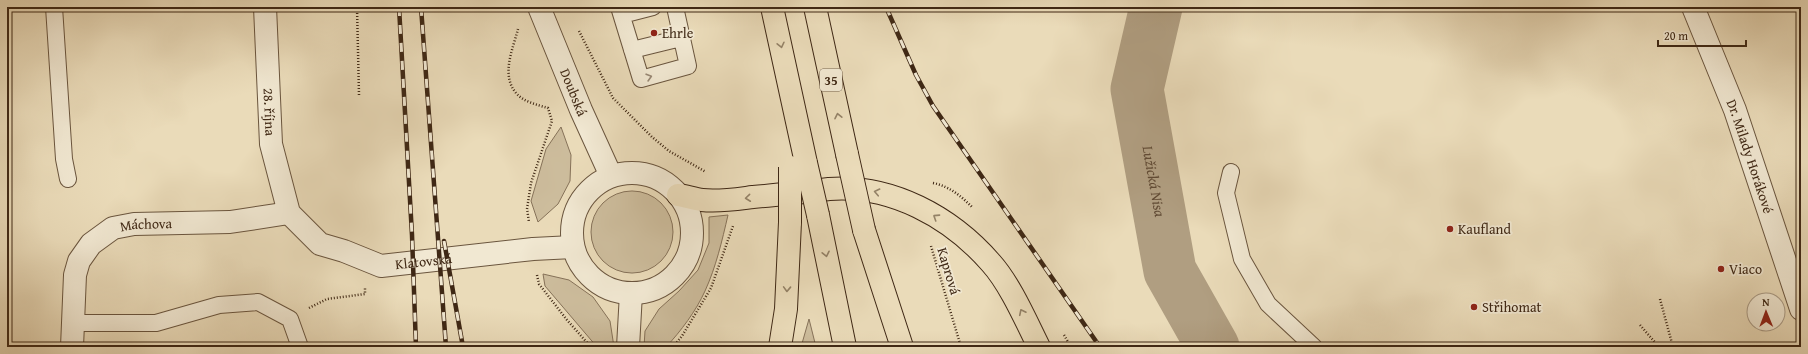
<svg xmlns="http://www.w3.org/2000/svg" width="1808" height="354" font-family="'Gentium Book Plus',serif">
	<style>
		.green { fill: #cdbd9d; stroke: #867259 }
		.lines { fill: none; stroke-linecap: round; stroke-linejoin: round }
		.river { stroke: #b09e81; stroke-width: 53 }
		.service-casing { stroke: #6a553e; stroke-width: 18 }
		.minor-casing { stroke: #6a553e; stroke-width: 24 }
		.tertiary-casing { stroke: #6a553e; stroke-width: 24 }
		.trunk-casing { stroke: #3f2815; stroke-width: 24 }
		.path { stroke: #3f2815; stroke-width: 2.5; stroke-dasharray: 1 2; stroke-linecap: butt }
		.service { stroke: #f1e8d2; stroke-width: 16 }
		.minor { stroke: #f1e8d2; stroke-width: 22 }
		.tertiary { stroke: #f1e8d2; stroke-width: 22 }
		.trunk { stroke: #eadbb9; stroke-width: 22 }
		.rail-casing { stroke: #3f2815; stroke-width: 4.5 }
		.rail { stroke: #f1e8d2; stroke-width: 3; stroke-dasharray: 9; stroke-linecap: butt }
		.trunk-bridge-casing { stroke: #3f2815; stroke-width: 24; stroke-linecap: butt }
		.trunk-bridge { stroke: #eadbb9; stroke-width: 22 }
		.oneway { stroke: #948267 }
		.oneway2 { stroke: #988874 }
		.poi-dot { fill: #8f2418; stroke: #f1e8d2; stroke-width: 1.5 }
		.labels { text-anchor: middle; stroke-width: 3.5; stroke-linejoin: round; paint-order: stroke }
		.shield { fill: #f1e8d2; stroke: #74624e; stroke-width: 1 }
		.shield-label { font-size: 13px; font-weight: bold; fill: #3f2815 }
		.poi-label { font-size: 14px; fill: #3f2815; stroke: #f1e8d2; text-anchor: start }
		.street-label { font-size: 14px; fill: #3f2815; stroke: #f1e8d2 }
		.water-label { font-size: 15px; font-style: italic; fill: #614b35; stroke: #f1e8d2 }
	</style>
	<rect width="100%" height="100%" fill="#eadbb9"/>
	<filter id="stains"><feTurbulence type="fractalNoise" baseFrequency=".005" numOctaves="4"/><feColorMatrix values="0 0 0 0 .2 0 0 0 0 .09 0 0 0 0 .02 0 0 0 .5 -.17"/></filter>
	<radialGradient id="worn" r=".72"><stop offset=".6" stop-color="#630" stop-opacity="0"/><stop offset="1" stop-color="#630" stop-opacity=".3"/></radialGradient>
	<!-- green -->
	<path class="green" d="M561,127L571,155L570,181L558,204L538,222L531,201L546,149Z
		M591 232a41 41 0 1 1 82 0a41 41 0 1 1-82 0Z
		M728,215C722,241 716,267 705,291C696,311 681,331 666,347H644L645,331L659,309L679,291L698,270L709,243V217Z
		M543,274L569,280L593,297L610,321L614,347H597L545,286Z
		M809,319L816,347H801Z"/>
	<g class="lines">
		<!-- river -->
		<path class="river" id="s1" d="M1156,7L1137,89L1170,271L1213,347"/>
		<defs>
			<path id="service" d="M54,7L64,159L68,179
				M619,7L641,79L688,66L675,7
				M622,15L653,7
				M632,50L681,38
				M1231,172L1226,193L1242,259L1268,304L1314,347
				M73,323H156L219,305L258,302L290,319L300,347"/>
			<g id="minor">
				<path id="s2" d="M72,347L75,275L79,261L91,244L113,228L134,224L230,222L289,213"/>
				<path d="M628,347L631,293"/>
			</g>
			<g id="tertiary">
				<path id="s3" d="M265,7L271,144L289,213L320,244L344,251L381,266L533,249L573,247"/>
				<path id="s4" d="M539,7L581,110L611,176"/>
				<path id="s5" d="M1693,7L1735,110L1801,309"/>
				<circle cx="632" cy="233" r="60"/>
			</g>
			<path id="trunk" d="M772,7L806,163
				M815,7L847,154
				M678,195C686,196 694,199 702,200C719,202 737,199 753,197C779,195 804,192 829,189C891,184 951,217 991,263C1010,284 1026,321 1039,347
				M818,215L845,347
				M864,230L902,347
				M780,347L786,309L790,222"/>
		</defs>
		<!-- service casing -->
		<use href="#service" class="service-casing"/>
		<!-- minor casing -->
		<use href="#minor" class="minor-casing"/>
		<!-- tertiary casing -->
		<use href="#tertiary" class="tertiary-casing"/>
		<!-- trunk casing -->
		<use href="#trunk" class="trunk-casing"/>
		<!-- path -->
		<path class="path" d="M357,7L359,95
			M518,29C513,49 500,76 517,94C524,102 538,105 548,108L552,121L531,183L527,209L529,222
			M579,31L613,98L652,137L669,151L706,172
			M933,183C949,186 961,196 972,207
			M931,246L961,347
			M537,275L539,284L567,320L591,347
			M1660,299L1673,347
			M309,308L327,299L365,294V288
			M1640,325L1659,347
			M1064,335L1071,347
			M673,347L682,336L711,288L733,226"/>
		<!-- service -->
		<use href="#service" class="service"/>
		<!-- minor -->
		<use href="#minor" class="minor"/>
		<!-- tertiary -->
		<use href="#tertiary" class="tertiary"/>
		<!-- trunk -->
		<use href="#trunk" class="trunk"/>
		<defs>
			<path id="rail" d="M399,7L412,235L416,347
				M421,7L446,347
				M886,7L916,75L933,106L1100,347
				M444,241L463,347"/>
		</defs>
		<!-- rail casing -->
		<use href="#rail" class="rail-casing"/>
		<!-- rail -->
		<use href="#rail" class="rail"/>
		<defs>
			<path id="trunk-bridge" d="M847,154L864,230
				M806,163L818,215
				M790,167V222"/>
		</defs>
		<!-- trunk-bridge casing -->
		<use href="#trunk-bridge" class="trunk-bridge-casing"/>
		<!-- trunk-bridge -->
		<use href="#trunk-bridge" class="trunk-bridge"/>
	</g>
	<!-- one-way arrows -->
	<defs><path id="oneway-chevron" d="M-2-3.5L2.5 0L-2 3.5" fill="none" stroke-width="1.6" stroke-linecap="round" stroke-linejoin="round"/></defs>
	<g class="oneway">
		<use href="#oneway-chevron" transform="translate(781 45) rotate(77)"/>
		<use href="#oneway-chevron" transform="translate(838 116) rotate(-102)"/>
		<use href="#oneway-chevron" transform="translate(877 192) rotate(-168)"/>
		<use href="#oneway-chevron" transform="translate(748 198) rotate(174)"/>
		<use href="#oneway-chevron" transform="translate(936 217) rotate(-147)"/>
		<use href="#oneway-chevron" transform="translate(826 254) rotate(78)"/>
		<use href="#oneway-chevron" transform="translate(787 289) rotate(92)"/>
		<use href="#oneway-chevron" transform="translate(1022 312) rotate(-116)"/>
	</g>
	<use class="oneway2" href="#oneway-chevron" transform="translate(649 77) rotate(-16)"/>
	<!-- markers -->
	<g class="poi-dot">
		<circle cx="654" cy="33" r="4"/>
		<circle cx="1450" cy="229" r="4"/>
		<circle cx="1721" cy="269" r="4"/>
		<circle cx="1474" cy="307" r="4"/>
	</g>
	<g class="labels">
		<!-- shield labels -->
		<rect class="shield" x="820" y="69" width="22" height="22" rx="3"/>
		<g class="shield-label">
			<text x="831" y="85">35</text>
		</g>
		<!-- poi labels -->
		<g class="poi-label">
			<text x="662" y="38">Ehrle</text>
			<text x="1458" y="234">Kaufland</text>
			<text x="1729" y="274">Viaco</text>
			<text x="1482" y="312">Střihomat</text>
		</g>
		<!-- street labels -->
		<g class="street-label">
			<text dy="5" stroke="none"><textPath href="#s4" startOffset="92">Doubská</textPath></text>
			<text dy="5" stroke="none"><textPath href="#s3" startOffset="105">28. října</textPath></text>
			<text dy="5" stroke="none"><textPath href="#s5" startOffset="160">Dr. Milady Horákové</textPath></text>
			<text dy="5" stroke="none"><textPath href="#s2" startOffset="168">Máchova</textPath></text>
			<text dy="5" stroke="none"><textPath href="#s3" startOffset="360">Klatovská</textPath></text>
			<text transform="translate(949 271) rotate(73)" y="5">Kaprová</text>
		</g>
		<!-- water labels -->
		<g class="water-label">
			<text dy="5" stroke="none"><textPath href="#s1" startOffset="178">Lužická Nisa</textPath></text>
		</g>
	</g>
	<!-- margin -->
	<rect width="1808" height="354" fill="none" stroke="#eadbb9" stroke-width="24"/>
	<rect x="8" y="8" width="1792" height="338" fill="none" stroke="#3f2815" stroke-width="2"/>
	<rect x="12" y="12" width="1784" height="330" fill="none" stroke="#3f2815"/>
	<!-- north arrow -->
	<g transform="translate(1766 312) rotate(359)"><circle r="19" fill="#f1e8d2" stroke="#aa9b86"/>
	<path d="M0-3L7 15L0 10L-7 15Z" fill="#8f2418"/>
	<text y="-6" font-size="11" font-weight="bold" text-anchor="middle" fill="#3f2815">N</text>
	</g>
	<!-- scale -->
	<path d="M1658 40v6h88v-6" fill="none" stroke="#3f2815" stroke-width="2"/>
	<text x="1664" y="40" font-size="12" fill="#3f2815" stroke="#f1e8d2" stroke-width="3" paint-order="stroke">20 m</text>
	<rect width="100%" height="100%" filter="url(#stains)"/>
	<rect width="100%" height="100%" fill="url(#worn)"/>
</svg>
